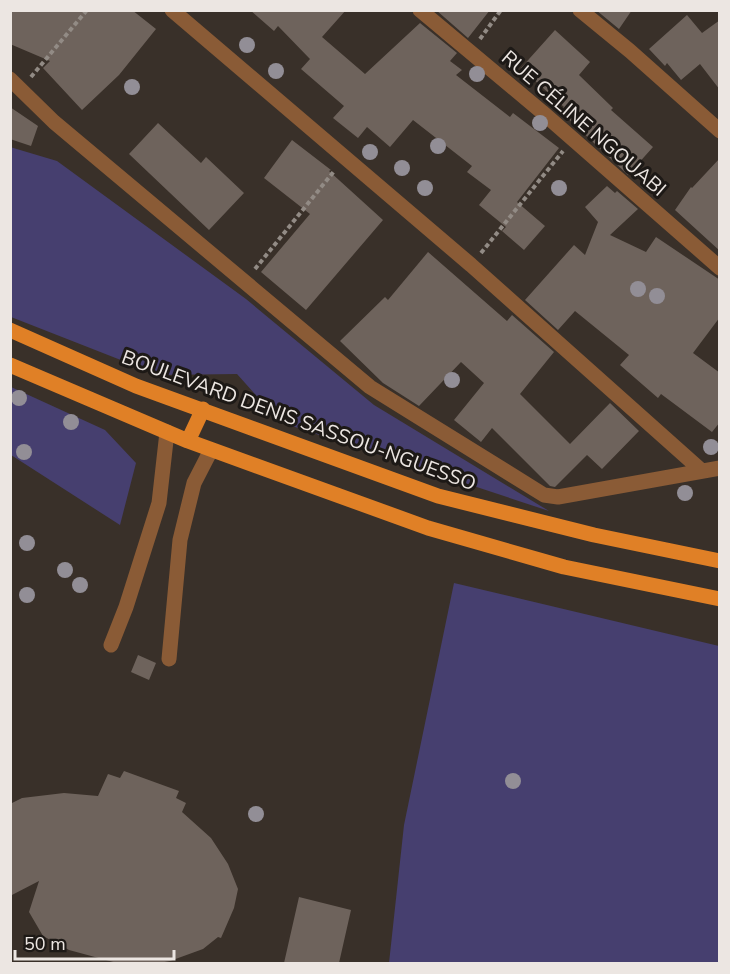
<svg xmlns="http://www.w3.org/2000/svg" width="730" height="974" font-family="'Nunito Sans',sans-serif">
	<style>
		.green { fill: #463f6f }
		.building { fill: #6e635c }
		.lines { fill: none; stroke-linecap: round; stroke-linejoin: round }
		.path { stroke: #928b85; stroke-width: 4; stroke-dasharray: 4.5 3; stroke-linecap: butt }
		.minor { stroke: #8a5b36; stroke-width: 15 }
		.major { stroke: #e08026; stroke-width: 15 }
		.tree { fill: #928e96 }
		.labels { text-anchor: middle; stroke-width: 6; stroke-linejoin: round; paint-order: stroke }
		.street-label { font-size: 20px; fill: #ece6e2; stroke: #1d1916 }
	</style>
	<rect width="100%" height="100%" fill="#393029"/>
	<!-- green -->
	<path class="green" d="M10,147L57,161L246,299L374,405L549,511L280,422L237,374L159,375L11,317Z
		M11,387L105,430L136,463L120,525L11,455Z
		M454,583L719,646V963H389L404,825Z"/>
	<!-- building -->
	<path class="building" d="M10,10H132L156,29L119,75L82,110L43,68L50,61L10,44Z
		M250,10H346L322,37L365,74L420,23L457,53L450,61L462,70L456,75L510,117L513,113L559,148L517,202L545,226L524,250L502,231L506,227L479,205L491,190L467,172L472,166L413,120L390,147L367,127L358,138L333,118L344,106L301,69L310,59L278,26L274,31Z
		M436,10H490L468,38Z
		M596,10H632L619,29Z
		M687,15L702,33L720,20V90L700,64L681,80L667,63L665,66L649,49Z
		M555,30L590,62L579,75L613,108L611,110L653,147L628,175L560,111L564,107L521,68Z
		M10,107L38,126L31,146L10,139Z
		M158,123L201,163L206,157L244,193L209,230L129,154Z
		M292,140L331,170L329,171L383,220L306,310L261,272L310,214L264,178Z
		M720,158V251L675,210L691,187L692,188Z
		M607,186L615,193L617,191L638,209L610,235L646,252L656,237L720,280V317L693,353L720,373V422L712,432L661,394L658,398L620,365L629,355L575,311L558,330L525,300L574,245L585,255L598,222L585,207Z
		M428,252L507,321L512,315L554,352L520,394L570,444L610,403L639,431L602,469L587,455L555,487L550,486L492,428L481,442L454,420L484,383L461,362L419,406L383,383L340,341L385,297L388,300Z
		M138,655L156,663L149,680L131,672Z
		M124,771L179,791L176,798L186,803L182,812L211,838L228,864L238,889L234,908L221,938L218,937L203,949L170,961L159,963H117L69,950L43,936L29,912L39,881L10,896V804L22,798L64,793L98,796L108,774L120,778Z
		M299,897L351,910L339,963H284Z"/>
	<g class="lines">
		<!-- path -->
		<path class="path" d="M480,39L501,10
			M31,77L87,10
			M481,253L563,151
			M255,269L335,170"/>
		<!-- minor -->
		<path class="minor" d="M172,10L471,265L702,471
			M420,10L542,112L720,268
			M580,10L630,51L720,131
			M10,79L54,122L370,387L544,495L558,497L720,468
			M111,645L126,607L159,503L167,432
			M169,659L180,540L194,483L211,450"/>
		<!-- major -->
		<path class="major" d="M10,330L136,386L438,496L594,535L720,561
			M10,365L188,441L428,528L564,567L720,599
			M188,441L203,409"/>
	</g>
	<!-- trees -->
	<g class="tree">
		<circle cx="247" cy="45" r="8"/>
		<circle cx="276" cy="71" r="8"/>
		<circle cx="477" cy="74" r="8"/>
		<circle cx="132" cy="87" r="8"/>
		<circle cx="540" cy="123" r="8"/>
		<circle cx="438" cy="146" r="8"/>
		<circle cx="370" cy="152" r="8"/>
		<circle cx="402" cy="168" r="8"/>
		<circle cx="425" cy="188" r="8"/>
		<circle cx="559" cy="188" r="8"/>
		<circle cx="638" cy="289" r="8"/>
		<circle cx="657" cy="296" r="8"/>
		<circle cx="452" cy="380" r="8"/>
		<circle cx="19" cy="398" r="8"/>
		<circle cx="71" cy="422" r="8"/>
		<circle cx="711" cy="447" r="8"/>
		<circle cx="24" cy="452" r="8"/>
		<circle cx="685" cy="493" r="8"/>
		<circle cx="27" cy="543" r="8"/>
		<circle cx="65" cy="570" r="8"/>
		<circle cx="80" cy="585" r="8"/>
		<circle cx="27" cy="595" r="8"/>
		<circle cx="513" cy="781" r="8"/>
		<circle cx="256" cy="814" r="8"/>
	</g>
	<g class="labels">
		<!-- street labels -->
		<g class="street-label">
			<text transform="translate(584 123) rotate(41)" y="7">RUE CÉLINE NGOUABI</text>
			<text transform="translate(299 420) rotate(20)" y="7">BOULEVARD DENIS SASSOU-NGUESSO</text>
		</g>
	</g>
	<!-- border -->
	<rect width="730" height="974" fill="none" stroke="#ece6e2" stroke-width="24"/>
	<!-- scale -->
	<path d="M15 950v9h159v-9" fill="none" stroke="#ece6e2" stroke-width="3"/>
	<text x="24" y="950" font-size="18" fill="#ece6e2" stroke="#1d1916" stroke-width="4.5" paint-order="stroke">50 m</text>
</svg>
